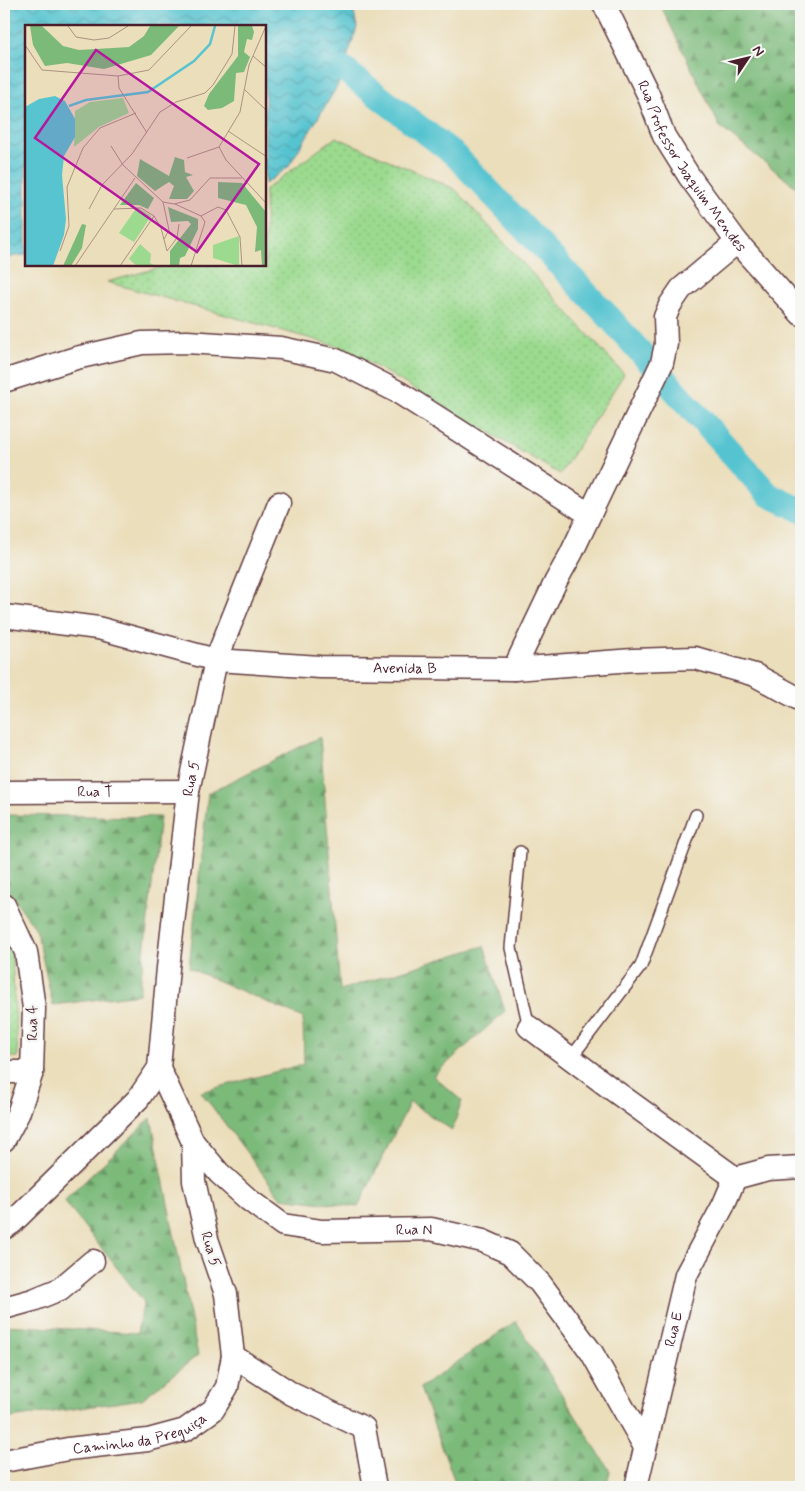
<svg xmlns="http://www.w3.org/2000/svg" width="805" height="1491" font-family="Mynerve,sans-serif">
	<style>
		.grass { fill: url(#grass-dots); stroke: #727c5d }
		.forest { fill: url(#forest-firs); stroke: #636c52 }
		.water { fill: url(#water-waves); stroke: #50727e }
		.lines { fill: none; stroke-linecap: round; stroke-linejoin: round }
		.canal { stroke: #57c4d0; stroke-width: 25 }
		.service-casing { stroke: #623c41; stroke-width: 14 }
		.minor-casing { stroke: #623c41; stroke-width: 25 }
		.service { stroke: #fff; stroke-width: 11 }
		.minor { stroke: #fff; stroke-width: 22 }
		.labels { text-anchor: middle; stroke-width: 5; stroke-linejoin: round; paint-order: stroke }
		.street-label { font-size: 15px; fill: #4a1f2b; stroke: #f6f6f2 }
		.inset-river { fill: none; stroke: #57c4d0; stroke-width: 2.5 }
		.inset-road { fill: none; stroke: #ab9281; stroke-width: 1 }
		.view { fill: #b5179e; fill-opacity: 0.15; stroke: #b5179e; stroke-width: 2.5 }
		.inset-edge { fill: none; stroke: #4a1f2b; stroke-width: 2.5 }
	</style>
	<defs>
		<pattern id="grass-dots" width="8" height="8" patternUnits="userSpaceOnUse" patternTransform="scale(1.25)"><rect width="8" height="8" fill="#9bda8f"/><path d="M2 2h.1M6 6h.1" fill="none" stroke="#87bb7c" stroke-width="1.8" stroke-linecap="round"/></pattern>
		<pattern id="forest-firs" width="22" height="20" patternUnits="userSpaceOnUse" patternTransform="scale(1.25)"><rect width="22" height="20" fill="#7cba7a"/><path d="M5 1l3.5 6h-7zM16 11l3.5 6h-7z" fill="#689764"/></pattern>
		<pattern id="water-waves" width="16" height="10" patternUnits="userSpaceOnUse" patternTransform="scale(1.25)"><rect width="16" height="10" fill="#57c4d0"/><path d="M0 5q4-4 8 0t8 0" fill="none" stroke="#4a9fa9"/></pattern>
	</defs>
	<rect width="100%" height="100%" fill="#f6f6f2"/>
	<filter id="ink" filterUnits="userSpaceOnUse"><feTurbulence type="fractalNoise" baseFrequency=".02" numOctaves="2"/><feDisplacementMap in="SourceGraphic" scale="10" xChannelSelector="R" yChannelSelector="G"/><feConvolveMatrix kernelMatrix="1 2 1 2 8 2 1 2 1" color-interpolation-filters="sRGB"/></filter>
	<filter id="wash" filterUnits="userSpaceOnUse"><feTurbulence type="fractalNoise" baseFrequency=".0096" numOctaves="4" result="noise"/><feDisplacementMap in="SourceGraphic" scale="20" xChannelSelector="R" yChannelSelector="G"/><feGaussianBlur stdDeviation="1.12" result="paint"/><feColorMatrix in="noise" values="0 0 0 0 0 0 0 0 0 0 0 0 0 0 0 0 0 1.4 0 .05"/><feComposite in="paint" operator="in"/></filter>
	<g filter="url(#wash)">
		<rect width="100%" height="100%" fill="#ebdebb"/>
		<!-- grass -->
		<path class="grass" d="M336,137L455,189L624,374L560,474L344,348L107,282L162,267L165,265H265V190Z
			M4,927H10L18,1057H4Z"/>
		<!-- forest -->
		<path class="forest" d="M660,4H801V191L720,127Z
			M320,737L340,990L484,946L505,1011L433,1076L462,1101L452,1130L410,1102L358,1207L281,1198L201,1092L304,1064L303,1018L189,968L208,793Z
			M4,815L160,817L139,994L53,1005L36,929L4,884Z
			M151,1118L198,1355L142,1399L4,1419V1325L137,1333L144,1302L64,1201Z
			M516,1321L610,1471L606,1487H457L420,1388Z"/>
		<!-- water -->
		<path class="water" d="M4,4H352L357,27L338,85L288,167L265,184V26H26V255L14,256L4,261Z"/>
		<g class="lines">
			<!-- canal -->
			<path class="canal" d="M343,69L454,154L607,315L769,495L801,510"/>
		</g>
	</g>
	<g filter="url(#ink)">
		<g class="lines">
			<defs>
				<path id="service" d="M520,852L511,948L529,1027
					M570,1059L641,966L696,815"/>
				<g id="minor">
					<path id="s1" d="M604,4L648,94L664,136L689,176L737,242L801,314"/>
					<path d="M4,381L76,358L142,343L187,342L281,348L336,360L398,392L589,514"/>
					<path id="s2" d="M4,616L98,628L216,660L320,667L514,669L633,660L695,658L755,675L801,700"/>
					<path d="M514,669L556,581L571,554L662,363L666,344L665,317L670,305L681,289L737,242"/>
					<path id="s3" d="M4,792L188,791"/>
					<path d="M4,905L26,952L34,1008L32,1072L18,1114L4,1140"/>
					<path d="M529,1027L609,1087L735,1178"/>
					<path id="s4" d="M159,1068L193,1142L219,1173L249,1200L283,1225L322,1231L431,1229L483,1241L510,1253L540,1283L592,1353L645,1447"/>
					<path d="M4,1072H32"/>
					<path d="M735,1178L768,1169L801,1167"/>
					<path id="s5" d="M4,1228L13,1222L138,1099L159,1068L168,968L188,791L216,660L279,503"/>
					<path d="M4,1308L33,1300L60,1289L93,1261"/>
					<path d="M233,1356L292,1394L364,1428L375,1487"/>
					<path id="s6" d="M4,1461L68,1449L148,1440L185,1430L213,1410L227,1387L233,1356L226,1294L207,1239L194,1181L193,1142"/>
					<path id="s7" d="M636,1487L686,1275L723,1206L735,1178"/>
				</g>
			</defs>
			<!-- service casing -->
			<use href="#service" class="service-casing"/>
			<!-- minor casing -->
			<use href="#minor" class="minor-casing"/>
			<!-- service -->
			<use href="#service" class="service"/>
			<!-- minor -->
			<use href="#minor" class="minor"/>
		</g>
	</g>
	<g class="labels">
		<!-- street labels -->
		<g class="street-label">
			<text dy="5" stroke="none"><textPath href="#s1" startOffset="185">Rua Professor Joaquim Mendes</textPath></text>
			<text dy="5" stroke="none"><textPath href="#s2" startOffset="406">Avenida B</textPath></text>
			<text dy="5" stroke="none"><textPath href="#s5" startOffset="515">Rua 5</textPath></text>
			<text dy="5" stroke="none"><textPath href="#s3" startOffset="91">Rua T</textPath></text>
			<text transform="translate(32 1023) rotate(-91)" y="5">Rua 4</text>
			<text dy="5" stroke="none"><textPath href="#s4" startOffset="336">Rua N</textPath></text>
			<text transform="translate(211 1249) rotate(73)" y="5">Rua 5</text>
			<text dy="5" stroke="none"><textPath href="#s7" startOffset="162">Rua E</textPath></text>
			<text dy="5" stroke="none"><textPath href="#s6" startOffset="139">Caminho da Preguiça</textPath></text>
		</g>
	</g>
	<!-- overview -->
	<g transform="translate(25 25)">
		<rect width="241" height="241" fill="#ebdebb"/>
		<path d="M98,73L104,88L74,102L49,122L50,86L65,77ZM112,182L126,191L109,217L94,208ZM214,211V241L188,233V220ZM115,219L126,229L125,238L131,241H112L104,234Z" fill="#9bda8f"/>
		<path d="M5,1H17L38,21L54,25L104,22L119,11L125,1H154L126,30L79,44L42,38L20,41L8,20ZM213,1H227L229,7L227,15L222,14L219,27L225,32L219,47L211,48L209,76L197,83L183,85L179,81L184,69L213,31ZM150,132L159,135L160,147L168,150L161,152L169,166L162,174H144L149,161L144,157L130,166L112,151L115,134L144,151ZM193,157L217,158L241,187V241H237L236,225L230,227L232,202L221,180L193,173ZM111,158L129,173L123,184L114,180H95ZM143,182L173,194V204L160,231L155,233L154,241H145V226L166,199L163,196L146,197ZM57,199L61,200L57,223L46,241H38Z" fill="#7cba7a"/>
		<path d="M30,71L40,76L50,94V112L39,131L37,150L41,194L39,210L28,241H0V82L14,74Z" fill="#57c4d0"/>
		<path class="inset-river" d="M44,81L61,75L123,67L169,36L185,19L190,1"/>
		<path class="inset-road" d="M43,1L51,12L69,15L84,13L103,1M0,20L17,45L93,51L124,45L166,1M228,31L242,43M93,51L94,63L122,108M220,65L242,86M203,106L242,132M86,121L98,140L138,177L149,179L165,175L185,153H217M194,122L215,87L224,40L241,1M194,122L201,135L242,179M162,133L194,122M51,142L77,160M138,177L144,205L139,214M150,179L176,191L180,197L166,241M64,184L77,160L107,129L135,87L151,77L180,68L188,60L207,29L210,1M89,184L116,183L129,191L136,203L142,226L152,213L154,199M176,191L193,182L201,185L215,212L217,241M35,226L44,201L42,162L58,123L75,103L111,88M50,241L110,153M95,241L129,191"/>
		<path class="view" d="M71,25L234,139L172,227L10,113Z"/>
		<rect width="241" height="241" class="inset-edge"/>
	</g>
	<!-- margin -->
	<rect width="805" height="1491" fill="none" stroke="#f6f6f2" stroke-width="20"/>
	<!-- north arrow -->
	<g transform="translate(748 58) rotate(55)" stroke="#f6f6f2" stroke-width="4" paint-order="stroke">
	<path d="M0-4L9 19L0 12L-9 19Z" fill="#4a1f2b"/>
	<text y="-8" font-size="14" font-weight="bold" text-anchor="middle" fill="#4a1f2b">N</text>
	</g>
</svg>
